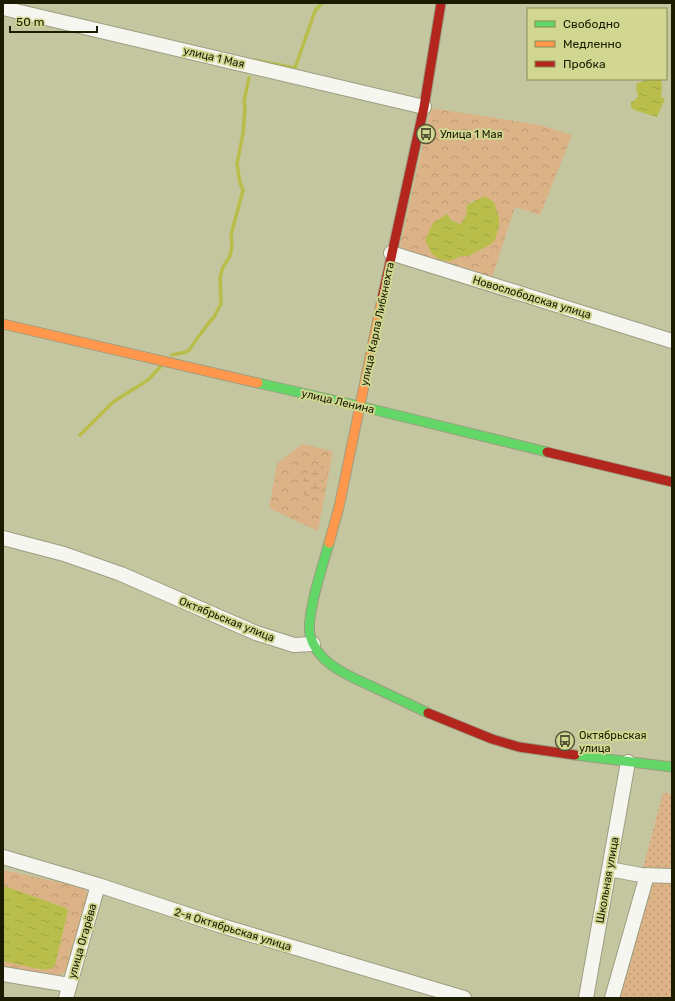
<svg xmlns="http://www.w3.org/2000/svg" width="675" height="1001" font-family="Rubik,sans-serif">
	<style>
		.forest { fill: url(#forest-crowns); fill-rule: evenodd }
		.wetland { fill: url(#wetland-marsh) }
		.garden { fill: url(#garden-dots) }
		.water { fill: url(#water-ripples) }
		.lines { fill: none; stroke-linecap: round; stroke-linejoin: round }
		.stream { stroke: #b9bd49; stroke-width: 3.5 }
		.street-casing { stroke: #9c9d80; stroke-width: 16 }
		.fast-casing { stroke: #9c9d80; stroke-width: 11 }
		.slow-casing { stroke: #9c9d80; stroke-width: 11 }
		.jam-casing { stroke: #9c9d80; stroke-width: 11 }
		.street { stroke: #f6f6f1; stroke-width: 14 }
		.fast { stroke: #63d668; stroke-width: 9 }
		.slow { stroke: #ff974d; stroke-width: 9 }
		.jam { stroke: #b3261e; stroke-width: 9 }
		.labels { text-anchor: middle; stroke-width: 4; stroke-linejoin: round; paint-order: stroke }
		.street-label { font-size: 11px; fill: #1a1b01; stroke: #d1d690 }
		.poi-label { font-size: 11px; fill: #1a1b01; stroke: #d1d690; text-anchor: start }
	</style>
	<defs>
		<pattern id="forest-crowns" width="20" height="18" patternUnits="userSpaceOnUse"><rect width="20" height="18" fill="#dcb287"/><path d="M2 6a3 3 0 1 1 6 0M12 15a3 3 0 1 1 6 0" fill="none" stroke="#bc9873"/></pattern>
		<pattern id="wetland-marsh" width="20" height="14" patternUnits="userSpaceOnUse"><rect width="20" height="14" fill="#dcb287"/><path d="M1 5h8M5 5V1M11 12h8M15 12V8" fill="none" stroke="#bc9873"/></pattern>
		<pattern id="garden-dots" width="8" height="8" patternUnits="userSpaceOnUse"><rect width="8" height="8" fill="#dcb287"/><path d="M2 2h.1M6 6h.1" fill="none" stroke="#bc9873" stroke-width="1.8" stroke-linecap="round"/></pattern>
		<pattern id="water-ripples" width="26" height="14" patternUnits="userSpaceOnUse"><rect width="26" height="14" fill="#b9bd49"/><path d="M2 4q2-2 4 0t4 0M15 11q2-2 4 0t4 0" fill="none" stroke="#9ea23e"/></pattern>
	</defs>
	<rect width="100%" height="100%" fill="#c4c6a0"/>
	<!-- forest -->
	<path class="forest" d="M431,108L540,125L572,135L540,215L515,207L491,281L399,250ZM474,200L488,246L475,252L469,256L461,255L450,261L440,259L447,214L452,221L461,224L466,216L467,205Z
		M302,444L333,451L318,531L269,508L277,464Z
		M3,870L85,888L88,898L67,970C55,985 20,970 3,966V961L44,970L52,968L55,965L68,911L66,908L7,887H3Z"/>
	<!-- wetland -->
	<path class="wetland" d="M321,464L328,471L320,490L311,497L303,495L299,491L307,473Z"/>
	<!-- garden -->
	<path class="garden" d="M663,793L672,794V872H642Z
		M649,879L672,880V998H616Z"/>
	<!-- water -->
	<path class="water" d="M652,79H661L662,88L661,97L665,99L657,117L634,110L631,107V102L635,100L638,96L636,89L637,83Z
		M485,196L494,202L499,218V226L495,240L488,246L475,252L469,256H461L450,261L440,260L432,254L425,240L433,223L447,214L452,221L461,224L466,216L467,205Z
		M3,887H7L66,908L68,911L55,965L52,968L44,970L3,961Z"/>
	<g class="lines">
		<!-- stream -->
		<path class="stream" d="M254,60L295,68L315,11L322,3
			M172,355L186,352L189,350L207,325L214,317L221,304L220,277L223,267L230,256L232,246L231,235L243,190L240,183L237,164L243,134L245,108L244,101L249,78
			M80,435L113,402L148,380L161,366"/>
		<defs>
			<path id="street" d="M3,8L424,107
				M391,253L672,341
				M3,538L64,554L121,574L256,633L294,645L313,644
				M3,857L98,885L222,926L464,998
				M609,869L641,875L672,876
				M3,974L69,985
				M66,998L98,885
				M586,998L628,762
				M612,998L647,875"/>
			<path id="fast" d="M258,383L359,406L547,452
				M329,543C323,565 306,615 310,635C313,647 321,657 330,664C342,673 357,680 371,686C390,695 409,704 428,713
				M575,755L672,767"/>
			<path id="slow" d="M3,324L258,383
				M329,543L339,507L382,299"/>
			<path id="jam" d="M382,299L424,107L441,3
				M547,452L672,482
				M428,713L492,739L519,747L575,755"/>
		</defs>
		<!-- street casing -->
		<use href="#street" class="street-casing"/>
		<!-- fast casing -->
		<use href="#fast" class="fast-casing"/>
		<!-- slow casing -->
		<use href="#slow" class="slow-casing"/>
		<!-- jam casing -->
		<use href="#jam" class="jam-casing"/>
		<!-- street -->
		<use href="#street" class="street"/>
		<!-- fast -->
		<use href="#fast" class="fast"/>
		<!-- slow -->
		<use href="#slow" class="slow"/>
		<!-- jam -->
		<use href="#jam" class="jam"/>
	</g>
	<!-- icons -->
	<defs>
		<symbol id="bus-ring" viewBox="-11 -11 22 22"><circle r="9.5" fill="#d1d690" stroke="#565739" stroke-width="1.5"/><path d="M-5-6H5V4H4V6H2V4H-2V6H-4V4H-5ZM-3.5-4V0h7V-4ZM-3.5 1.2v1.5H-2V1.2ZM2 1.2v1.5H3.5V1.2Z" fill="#565739"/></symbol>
	</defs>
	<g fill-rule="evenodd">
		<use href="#bus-ring" x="415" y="123" width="22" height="22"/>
		<use href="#bus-ring" x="554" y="730" width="22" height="22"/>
	</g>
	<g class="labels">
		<!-- street labels -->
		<g class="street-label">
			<text transform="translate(214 57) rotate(13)" y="4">улица 1 Мая</text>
			<text transform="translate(532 297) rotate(17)" y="4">Новослободская улица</text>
			<text transform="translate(377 324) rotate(-78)" y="4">улица Карла Либкнехта</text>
			<text transform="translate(338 401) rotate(13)" y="4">улица Ленина</text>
			<text transform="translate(227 619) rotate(22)" y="4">Октябрьская улица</text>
			<text transform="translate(607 880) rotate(-80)" y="4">Школьная улица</text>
			<text transform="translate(233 929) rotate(17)" y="4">2-я Октябрьская улица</text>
			<text transform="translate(82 941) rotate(-74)" y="4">улица Огарёва</text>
		</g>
		<!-- poi labels -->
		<g class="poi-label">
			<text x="440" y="138">Улица 1 Мая</text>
			<text x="579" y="739">Октябрьская<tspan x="579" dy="13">улица</tspan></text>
		</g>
	</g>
	<!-- border -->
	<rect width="675" height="1001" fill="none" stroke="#1a1b01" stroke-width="8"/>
	<!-- legend -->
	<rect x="527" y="8" width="140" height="72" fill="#d1d690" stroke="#888b57"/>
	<rect x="535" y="21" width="20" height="6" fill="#63d668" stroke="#888b57"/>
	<text x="563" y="28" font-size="12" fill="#1a1b01">Свободно</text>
	<rect x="535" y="41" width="20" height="6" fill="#ff974d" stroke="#888b57"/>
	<text x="563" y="48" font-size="12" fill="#1a1b01">Медленно</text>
	<rect x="535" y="61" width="20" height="6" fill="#b3261e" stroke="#888b57"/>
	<text x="563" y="68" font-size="12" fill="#1a1b01">Пробка</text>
	<!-- scale -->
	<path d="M10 26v6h87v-6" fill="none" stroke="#1a1b01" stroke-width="2"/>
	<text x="16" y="26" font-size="12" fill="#1a1b01" stroke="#d1d690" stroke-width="3" paint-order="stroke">50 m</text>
</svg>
